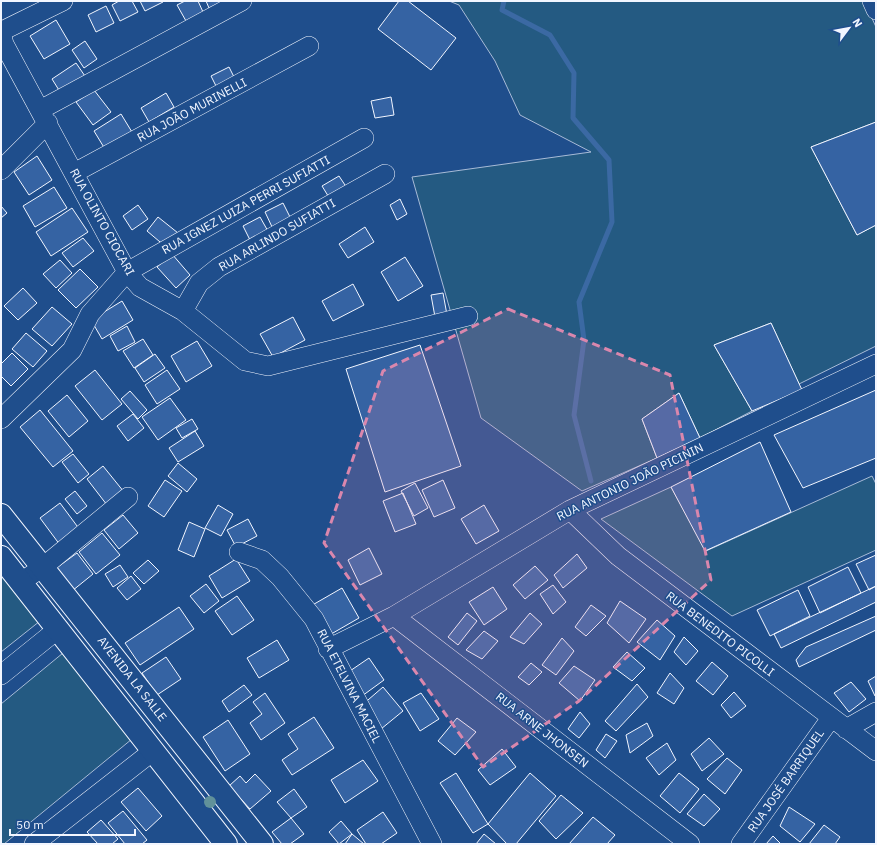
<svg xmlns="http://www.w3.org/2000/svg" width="877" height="845" font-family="'IBM Plex Sans',sans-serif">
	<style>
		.green { fill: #245a82; stroke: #a8bbd7 }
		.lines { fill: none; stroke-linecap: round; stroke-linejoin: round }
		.stream { stroke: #3b69a3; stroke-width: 5 }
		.building { fill: #3563a3; stroke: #f2f6ff }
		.minor-casing { stroke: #f2f6ff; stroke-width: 20 }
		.major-casing { stroke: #f2f6ff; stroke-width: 24 }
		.minor { stroke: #1f4e8c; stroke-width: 19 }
		.major { stroke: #1f4e8c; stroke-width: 22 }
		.tree { fill: #61919a }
		.marked { fill: #da87ad; fill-opacity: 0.2; stroke: #da87ad; stroke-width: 3; stroke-dasharray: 8 5; stroke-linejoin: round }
		.labels { text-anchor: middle; stroke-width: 3; stroke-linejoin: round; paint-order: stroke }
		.street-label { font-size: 12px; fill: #f2f6ff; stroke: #1f4e8c }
	</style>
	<rect width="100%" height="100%" fill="#1f4e8c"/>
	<!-- green -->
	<path class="green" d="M449,1H864L876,27V122L811,147L857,235L876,225V346L799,384L771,323L714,345L752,411L700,438L679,393L642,419L657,458L582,491L481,418L412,177L591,152L520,115L495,61L459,5Z
		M872,476L876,484V550L732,616L601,519L671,487L706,551Z
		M1,572L40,621L1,652Z
		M63,653L132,739L4,844H1V704Z"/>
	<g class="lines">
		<!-- stream -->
		<path class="stream" d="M504,1L502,10L550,35L574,73L573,118L609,160L612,222L579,302L584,340L574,415L591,481"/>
	</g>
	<!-- building -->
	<path class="building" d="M119,1H132L138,12L120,21L112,5Z
		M140,1H163V2L145,11Z
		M185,1H198L203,12L186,21L177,5Z
		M206,1H224L209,8Z
		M399,1H408L456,38L431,70L378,29Z
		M106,6L114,23L96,32L88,15Z
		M56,20L70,44L44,59L30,36Z
		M85,41L97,59L84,68L72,50Z
		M76,63L87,79L62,95L52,79Z
		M229,67L237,83L219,92L211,76Z
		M94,90L111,112L93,125L76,102Z
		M166,93L174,107L149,122L141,108Z
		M391,97L394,115L375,118L371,101Z
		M121,114L135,137L108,154L94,131Z
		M876,122V225L857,235L811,147Z
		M37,156L52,180L29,195L14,172Z
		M339,176L347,188L330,199L322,186Z
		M54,187L67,208L35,227L23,206Z
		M400,199L407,214L397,220L390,205Z
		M283,203L291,219L273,229L265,212Z
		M138,205L148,219L132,230L123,216Z
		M1,206L7,213L1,218Z
		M72,208L88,232L51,256L36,232Z
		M158,217L178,233L166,247L147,231Z
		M260,217L269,233L251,242L243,226Z
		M365,227L374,242L348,258L339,244Z
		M83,238L94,251L73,267L62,253Z
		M172,254L190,275L176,288L157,267Z
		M405,257L423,286L398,301L381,272Z
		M60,260L72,273L56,288L43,274Z
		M80,269L98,287L76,308L58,290Z
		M353,284L364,305L333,321L322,301Z
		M23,288L37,303L18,320L4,306Z
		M443,293L447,315L435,317L431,295Z
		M122,301L133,320L102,339L91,320Z
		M52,307L72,324L52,346L32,329Z
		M293,317L305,340L273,357L260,334Z
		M771,323L802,390L752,411L714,345Z
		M127,326L135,342L118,351L110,336Z
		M26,333L47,351L33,367L12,349Z
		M143,339L153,355L134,368L123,351Z
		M197,341L212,366L186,382L171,356Z
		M420,345L461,466L385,492L346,369Z
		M12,353L28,369L11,386L1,376V364Z
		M155,354L165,368L144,382L135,368Z
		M95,370L122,404L102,420L75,386Z
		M167,370L180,389L157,404L145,385Z
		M876,390V458L803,488L774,435Z
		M130,391L147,410L138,419L121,399Z
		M679,393L700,438L657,458L642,419Z
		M67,395L88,421L69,437L48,411Z
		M170,398L186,420L158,440L142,417Z
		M40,410L73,451L53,467L20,427Z
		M133,414L144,428L128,441L117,426Z
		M192,419L198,429L182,438L176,428Z
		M195,431L204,446L178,462L169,448Z
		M760,442L791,512L705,551L671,487Z
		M73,454L89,474L78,483L62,462Z
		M178,463L197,479L187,492L168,476Z
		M103,466L124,492L107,505L87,479Z
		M165,480L182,491L164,517L148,506Z
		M443,480L455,508L434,517L422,490Z
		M415,483L428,508L414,516L401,491Z
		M75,491L87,506L77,514L65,499Z
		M403,493L416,524L395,532L383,501Z
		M60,503L80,530L60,545L40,518Z
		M218,505L233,514L221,536L205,528Z
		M484,505L499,531L476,544L461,519Z
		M123,515L138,533L119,549L104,530Z
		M248,519L257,536L236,547L227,530Z
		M189,522L205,529L194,557L178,550Z
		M102,533L120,555L96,574L79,552Z
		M369,548L382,574L360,585L348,560Z
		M77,553L93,574L72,591L55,569Z
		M577,554L587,568L563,588L554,575Z
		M876,555V586L869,590L856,564Z
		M236,559L250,581L222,598L209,576Z
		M148,560L159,571L144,584L133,573Z
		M120,565L128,577L113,587L105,574Z
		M535,566L548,580L525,599L513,585Z
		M848,567L861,593L820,613L808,587Z
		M131,576L141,589L127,600L117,588Z
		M206,584L219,601L204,613L190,596Z
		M553,585L566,602L553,614L540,594Z
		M876,586V602L781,648L774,634Z
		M493,587L507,609L484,625L469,602Z
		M342,588L359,618L326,637L309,607Z
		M798,590L810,616L770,636L757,610Z
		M237,596L254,620L232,635L215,611Z
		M620,601L646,619L629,643L607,623Z
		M591,605L606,616L586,636L575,627Z
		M179,607L194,629L140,665L125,643Z
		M467,613L477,621L458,645L448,637Z
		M530,613L542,624L524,644L510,637Z
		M876,616V630L799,667L796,660L806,647Z
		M657,620L675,636L660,660L637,642Z
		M484,631L498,641L482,659L466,650Z
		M684,637L698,651L686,665L674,652Z
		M562,638L574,651L556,675L542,665Z
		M277,640L289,660L259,678L247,658Z
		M627,652L645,668L632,681L613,667Z
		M166,657L181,679L157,695L142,673Z
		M369,658L384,680L362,696L347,673Z
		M712,662L728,676L713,695L696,681Z
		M531,663L542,672L529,685L518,677Z
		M574,666L595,680L580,701L559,683Z
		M670,673L684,688L674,704L657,693Z
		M876,676V695L875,696L868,681Z
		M851,682L866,699L849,712L834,693Z
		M637,684L648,697L616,731L605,721Z
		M244,685L252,695L229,712L222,701Z
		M383,687L403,711L381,729L361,706Z
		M734,692L746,706L731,718L721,705Z
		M265,693L285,723L261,740L250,723L262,714L253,702Z
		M421,693L439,719L420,731L403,703Z
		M580,712L590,724L579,738L568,729Z
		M314,717L334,748L292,775L282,760L298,749L288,734Z
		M457,718L476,732L455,755L438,741Z
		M228,720L250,754L225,771L203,737Z
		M647,723L653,736L630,753L626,735Z
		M606,734L617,741L605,758L596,750Z
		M709,738L724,754L702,771L691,754Z
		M667,743L676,760L659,775L646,758Z
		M502,749L516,767L490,785L478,770Z
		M727,758L742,770L725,794L707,779Z
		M363,760L378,781L345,803L331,780Z
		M456,773L488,824L473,833L440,783Z
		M530,773L556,796L516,844H507L488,824Z
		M679,773L699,789L680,813L660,796Z
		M255,774L271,791L250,809L229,786L240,776L246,783Z
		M138,788L162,816L146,831L121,802Z
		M294,789L307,807L291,818L277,802Z
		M704,794L720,809L704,826L687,814Z
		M561,795L583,813L556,839L539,821Z
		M789,807L815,824L800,842L780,826Z
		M123,811L147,840L142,844H125L108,823Z
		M383,812L397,833L381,844H366L357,830Z
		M593,817L615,835L607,844H569Z
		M291,818L304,834L290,844H282L272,832Z
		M101,820L118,839L112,844H98L87,832Z
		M341,821L352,834L339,844L329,832Z
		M824,825L840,837L835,844H809Z
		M352,834L364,844H345Z
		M484,834L496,844H476Z
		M773,836L781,844H766Z"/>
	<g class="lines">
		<defs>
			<path id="minor" d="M63,1L4,30L2,36L4,44L127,272L140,287L183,311L245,361L268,366L468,316
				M872,1L876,10
				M40,110L242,1
				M1,170L48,123
				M74,173L309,46
				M183,311L199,283L219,267L385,174
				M1,419L72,350L90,314L127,272L364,138
				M570,510L618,556L876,751
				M239,552L262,560L280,577L314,619L432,844
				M21,582L43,567L128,497
				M394,616L690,844
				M328,649L394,616L570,510L876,364
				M1,675L58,629
				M846,729L876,712
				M34,844L153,751
				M741,844L831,718"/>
			<path id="major" d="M1,515L262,844
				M1,557L226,844"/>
		</defs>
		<!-- minor casing -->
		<use href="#minor" class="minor-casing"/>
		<!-- major casing -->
		<use href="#major" class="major-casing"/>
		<!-- minor -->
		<use href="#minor" class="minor"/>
		<!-- major -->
		<use href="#major" class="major"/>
	</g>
	<!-- trees -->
	<circle class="tree" cx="210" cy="802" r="6"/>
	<!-- marked area -->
	<path class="marked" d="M508,309L670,375L711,580L579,701L483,767L324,543L383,371Z"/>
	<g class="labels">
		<!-- street labels -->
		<g class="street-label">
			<text transform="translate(192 110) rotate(-28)" y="4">RUA JOÃO MURINELLI</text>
			<text transform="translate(246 205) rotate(-29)" y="4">RUA IGNEZ LUIZA PERRI SUFIATTI</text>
			<text transform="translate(102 222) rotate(61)" y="4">RUA OLINTO CIOCARI</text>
			<text transform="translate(277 235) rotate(-30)" y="4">RUA ARLINDO SUFIATTI</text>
			<text transform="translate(630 482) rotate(-26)" y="4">RUA ANTONIO JOÃO PICININ</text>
			<text transform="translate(720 634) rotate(37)" y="4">RUA BENEDITO PICOLLI</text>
			<text transform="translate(132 679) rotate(52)" y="4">AVENIDA LA SALLE</text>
			<text transform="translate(349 686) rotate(63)" y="4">RUA ETELVINA MACIEL</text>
			<text transform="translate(542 730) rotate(38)" y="4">RUA ARNE JHONSEN</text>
			<text transform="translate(786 781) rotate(-55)" y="4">RUA JOSÉ BARRIQUEL</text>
		</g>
	</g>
	<!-- border -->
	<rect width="877" height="845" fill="none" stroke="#f2f6ff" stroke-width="4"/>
	<!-- north arrow -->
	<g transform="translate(849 28) rotate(58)" stroke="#1f4e8c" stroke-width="3" paint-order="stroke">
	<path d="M0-3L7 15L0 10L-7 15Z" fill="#f2f6ff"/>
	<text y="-6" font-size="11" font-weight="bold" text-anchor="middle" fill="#f2f6ff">N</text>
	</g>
	<!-- scale -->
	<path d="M10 829v6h125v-6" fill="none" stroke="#f2f6ff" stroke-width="2"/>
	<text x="16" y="829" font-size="12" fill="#f2f6ff" stroke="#1f4e8c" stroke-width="3" paint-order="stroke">50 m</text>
</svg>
